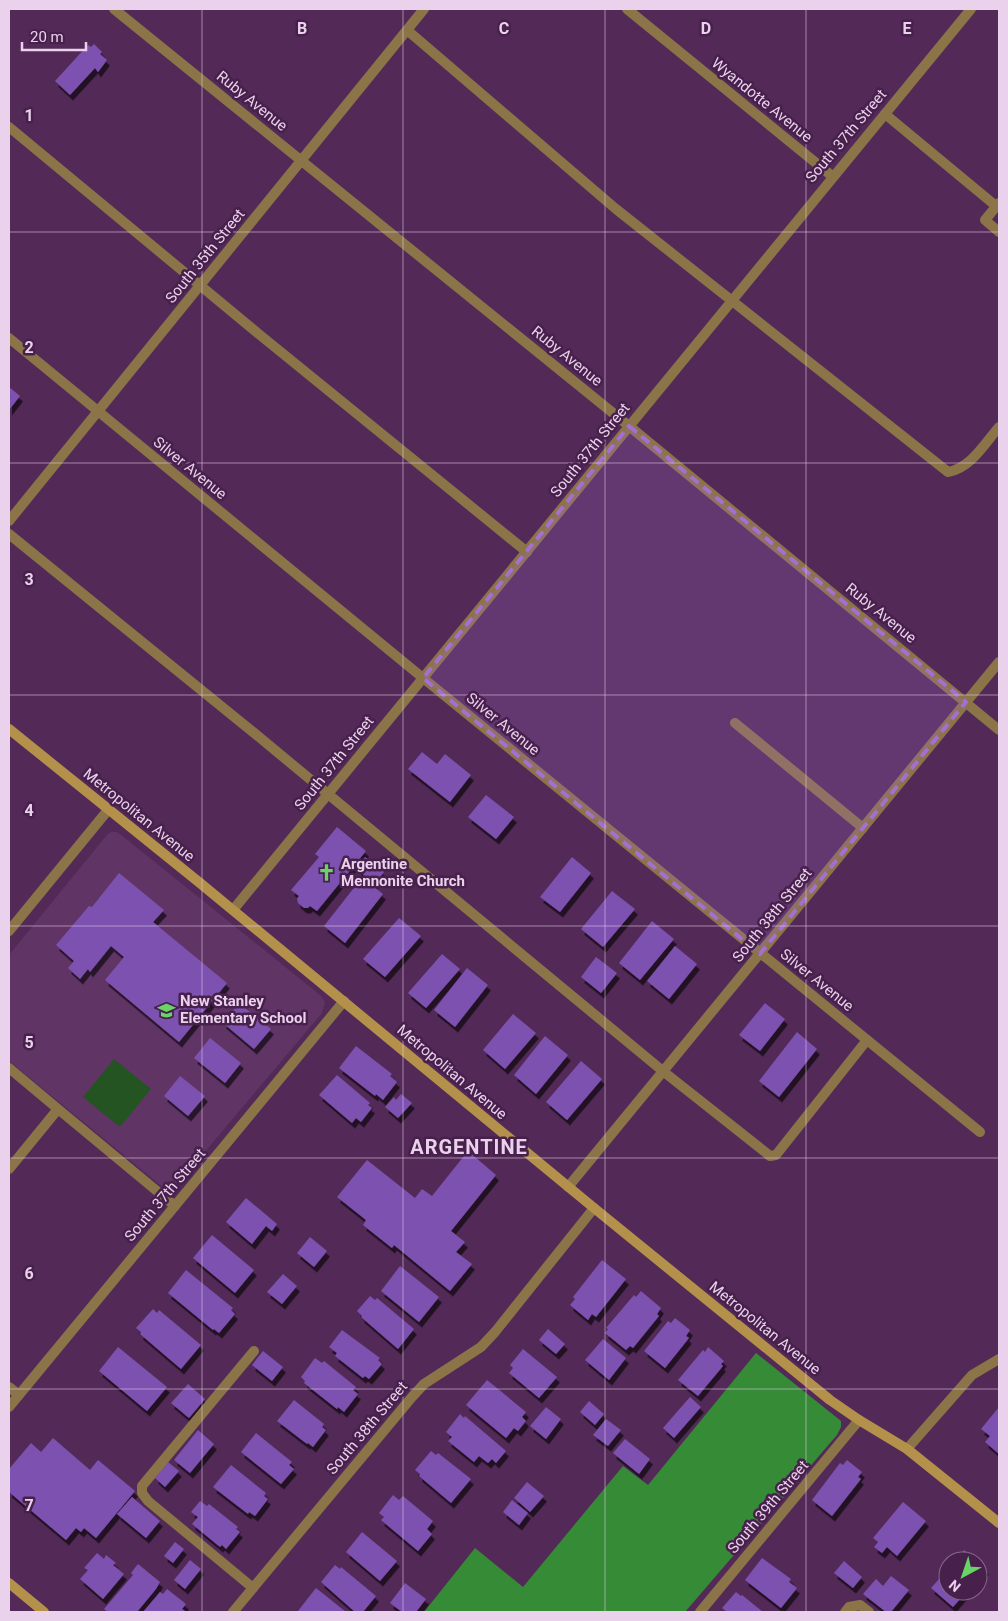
<svg xmlns="http://www.w3.org/2000/svg" width="1008" height="1621" font-family="Roboto,sans-serif">
	<style>
		.built { fill: #613466 }
		.green { fill: #235422 }
		.forest { fill: #368b36 }
		.building { fill: #7d51af; filter: url(#shadow) }
		.lines { fill: none; stroke-linecap: round; stroke-linejoin: round }
		.lane { stroke: #8a7448; stroke-width: 10 }
		.street { stroke: #8a7448; stroke-width: 10 }
		.secondary { stroke: #b4914a; stroke-width: 10 }
		.marked { fill: #a76ed1; fill-opacity: 0.2; stroke: #a76ed1; stroke-width: 4; stroke-dasharray: 10 6; stroke-linejoin: round }
		.grid { fill: none; stroke: #ead1ec; stroke-width: 1; stroke-opacity: 0.55 }
		.labels { text-anchor: middle; stroke-width: 5; stroke-linejoin: round; paint-order: stroke }
		.street-label { font-size: 15px; fill: #ead1ec; stroke: #47204c }
		.poi-label { font-size: 15px; font-weight: bold; fill: #ead1ec; stroke: #47204c; text-anchor: start }
		.district-label { font-size: 20px; font-weight: bold; letter-spacing: 1px; fill: #ead1ec; stroke: #47204c }
		.grid-label { font-size: 16px; text-anchor: middle; font-weight: bold; fill: #ead1ec; stroke: #47204c; stroke-width: 5; stroke-linejoin: round; paint-order: stroke }
	</style>
	<defs>
		<filter id="shadow"><feDropShadow dx="3" dy="5.5" stdDeviation="0" flood-color="#0009"/></filter>
	</defs>
	<rect width="100%" height="100%" fill="#532a57"/>
	<!-- built -->
	<path class="built" d="M111,832H116L120,834L320,995L325,1002L322,1013L170,1193L9,1061V955L107,835Z"/>
	<!-- green -->
	<path class="green" d="M114,1059L151,1089L120,1127L83,1097Z"/>
	<!-- forest -->
	<path class="forest" d="M756,1353L841,1421V1427L837,1435L685,1612H424L475,1548L523,1587L623,1466L648,1485Z"/>
	<!-- building -->
	<path class="building" d="M94,44L102,52L100,54L107,60L98,72L95,68L70,95L55,81L88,45L91,47Z
		M9,387L20,396L9,410Z
		M422,752L437,764L445,754L471,775L450,802L408,769Z
		M486,795L514,817L496,839L468,817Z
		M337,827L366,851L317,911L310,906L308,908H304L298,903L297,899L299,896L291,890L319,857L315,854Z
		M365,857L384,872L373,886L383,894L345,943L324,926L364,875L357,868Z
		M572,857L591,873L560,912L540,897Z
		M119,873L164,910L153,922L227,983L179,1042L105,980L124,957L111,946L90,972L88,969L80,979L68,968L74,961L56,945L89,906L92,907Z
		M612,891L635,909L603,947L581,929Z
		M399,918L421,936L385,977L363,959Z
		M652,921L674,939L640,980L619,963Z
		M675,946L697,964L669,999L647,981Z
		M442,954L460,969L426,1008L408,993Z
		M596,957L617,973L601,993L581,977Z
		M467,968L488,985L455,1027L434,1010Z
		M239,1003L271,1029L254,1049L223,1023Z
		M765,1003L785,1019L760,1051L739,1035Z
		M513,1014L536,1033L505,1069L483,1050Z
		M797,1032L817,1049L779,1097L759,1081Z
		M545,1036L568,1055L536,1094L514,1075Z
		M210,1038L241,1063L225,1083L194,1058Z
		M356,1046L392,1074L390,1076L397,1082L383,1100L376,1094L375,1096L339,1068Z
		M581,1061L602,1079L567,1120L546,1102Z
		M337,1075L370,1103L368,1105L372,1108L361,1122L356,1118L352,1123L319,1095Z
		M180,1076L205,1096L188,1116L164,1096Z
		M401,1094L412,1103L398,1118L385,1107L394,1097L396,1100Z
		M468,1151L496,1175L451,1231L465,1242L456,1252L472,1264L450,1291L394,1245L392,1248L363,1225L366,1220L337,1197L367,1160L415,1198L422,1189L432,1196Z
		M246,1198L277,1224L272,1231L266,1226L252,1244L226,1222Z
		M212,1235L254,1270L235,1293L193,1258Z
		M310,1237L327,1251L314,1267L297,1253Z
		M602,1260L626,1279L596,1317L592,1314L588,1320L570,1305L575,1299L573,1297Z
		M400,1266L439,1297L419,1322L381,1291Z
		M186,1270L233,1308L231,1310L235,1314L219,1333L214,1329L213,1330L168,1293Z
		M283,1274L297,1286L282,1304L267,1292Z
		M641,1291L661,1308L657,1314L659,1316L633,1348L630,1346L626,1350L605,1333L608,1329L606,1328L634,1295L636,1297Z
		M370,1296L375,1300L377,1298L414,1329L398,1349L361,1317L362,1316L357,1311Z
		M153,1309L157,1313L159,1310L201,1345L181,1369L140,1334L141,1332L136,1328Z
		M675,1318L690,1330L686,1336L689,1338L665,1368L644,1351L668,1321L671,1323Z
		M548,1329L565,1344L556,1354L539,1340Z
		M342,1330L380,1358L378,1360L382,1364L369,1379L365,1376L363,1378L335,1356L337,1353L329,1347Z
		M603,1339L626,1358L609,1380L585,1360Z
		M118,1347L167,1387L147,1411L99,1371Z
		M708,1347L724,1361L721,1364L723,1366L698,1396L678,1380L703,1350L705,1352Z
		M523,1349L557,1377L539,1398L509,1373L513,1368L510,1365Z
		M263,1351L283,1367L272,1381L252,1365Z
		M315,1358L322,1363L324,1361L356,1387L353,1390L358,1394L344,1412L338,1407L337,1409L304,1383L305,1381L301,1377Z
		M487,1380L526,1412L522,1417L526,1421L518,1431L514,1428L506,1438L466,1405Z
		M188,1384L205,1399L189,1418L171,1403Z
		M690,1397L701,1407L674,1438L663,1428Z
		M294,1400L324,1424L322,1427L326,1430L313,1447L308,1443L307,1444L277,1421Z
		M589,1401L604,1414L595,1425L580,1412Z
		M546,1407L561,1419L546,1439L530,1426Z
		M999,1407V1454L985,1442L990,1436L981,1429Z
		M460,1414L464,1418L465,1416L506,1451L496,1463L492,1459L488,1463L479,1456L474,1462L448,1441L452,1437L446,1432Z
		M606,1419L621,1430L608,1446L593,1435Z
		M198,1430L214,1444L190,1473L174,1460Z
		M256,1433L292,1462L289,1465L294,1469L281,1484L241,1452Z
		M53,1438L90,1470L98,1460L135,1491L96,1538L84,1528L81,1532L76,1528L66,1540L9,1492V1469L31,1443L41,1452Z
		M625,1439L650,1459L639,1474L613,1453Z
		M431,1451L436,1455L438,1453L471,1479L451,1503L419,1476L420,1474L415,1470Z
		M847,1460L862,1472L858,1477L861,1479L832,1516L812,1500L840,1463L843,1465Z
		M168,1462L179,1471L165,1487L155,1478Z
		M231,1465L266,1493L264,1496L268,1499L255,1516L249,1512L248,1514L213,1487Z
		M527,1482L544,1496L530,1512L514,1498Z
		M393,1495L399,1500L403,1496L433,1521L427,1529L432,1534L418,1551L381,1520L384,1517L379,1513Z
		M132,1497L160,1521L146,1538L117,1514Z
		M512,1500L528,1513L519,1525L503,1512Z
		M200,1501L207,1506L209,1504L238,1527L236,1529L240,1532L226,1549L222,1545L220,1547L192,1524L198,1517L191,1512Z
		M903,1502L926,1521L897,1556L887,1547L882,1553L874,1547L878,1542L873,1538Z
		M362,1532L397,1561L380,1581L346,1552Z
		M175,1542L184,1549L173,1563L164,1556Z
		M964,1550L976,1561H955Z
		M97,1553L104,1559L106,1555L116,1563L113,1565L124,1574L103,1599L80,1579L88,1570L84,1568Z
		M762,1558L791,1579L789,1582L797,1588L781,1608L745,1580Z
		M190,1560L201,1569L185,1589L174,1580Z
		M844,1561L862,1577L853,1588L834,1573Z
		M978,1563L986,1569L978,1578Z
		M138,1564L160,1582L156,1589L137,1612H108L104,1609L133,1575L131,1573Z
		M335,1565L340,1569L341,1567L376,1596L363,1612H355L321,1582Z
		M948,1569V1591H967L953,1607L931,1588Z
		M891,1576L909,1590L891,1612H886L863,1594L876,1579L883,1586Z
		M405,1583L426,1599L416,1612H402L390,1603Z
		M316,1588L346,1612H300L298,1611Z
		M167,1589L186,1604L182,1609L185,1611L184,1612H143L160,1592L163,1594Z
		M736,1592L741,1596L742,1595L763,1612H727L722,1608Z"/>
	<g class="lines">
		<!-- lane -->
		<path class="lane" d="M407,30L616,209L948,472C971,468 985,443 999,427
			M885,114L996,206
			M9,127L260,335L527,552
			M999,203L985,220L999,232
			M9,534L253,732L664,1072L770,1156L776,1155L867,1040
			M735,723L863,828
			M9,1068L58,1109
			M9,1169L58,1109L175,1206
			M9,1387L19,1395
			M907,1449L972,1375L999,1359
			M253,1588L148,1501L142,1493V1486L254,1351
			M845,1612L849,1607L860,1605L869,1612"/>
		<!-- street -->
		<path class="street" d="M114,9L629,426L999,730
			M627,9L832,176
			M9,338L423,678L980,1132
			M9,521L424,9
			M233,910L971,9
			M9,931L108,810
			M568,1187L999,662
			M9,1407L344,1001
			M233,1612L412,1397L424,1384L481,1347L495,1332L594,1208
			M700,1612L859,1420"/>
		<!-- secondary -->
		<path class="secondary" d="M9,729L200,883L594,1208L830,1400L859,1420L907,1449L999,1523
			M9,1583L44,1612"/>
	</g>
	<!-- marked area -->
	<path class="marked" d="M629,426L966,702L760,954L423,678Z"/>
	<!-- grid -->
	<path class="grid" d="M202,9V1612M403,9V1612M605,9V1612M806,9V1612M9,232H999M9,463H999M9,695H999M9,926H999M9,1158H999M9,1389H999"/>
	<!-- icons -->
	<defs>
		<symbol id="church-bare" viewBox="-9 -9 18 18"><path d="M-1.2-6h2.4v3.5h3.3v2.4h-3.3V6h-2.4V-.1h-3.3v-2.4h3.3Z" fill="#67d465" stroke="#47204c" stroke-width="2.5" paint-order="stroke"/></symbol>
		<symbol id="school-bare" viewBox="-9 -9 18 18"><path d="M0-5L7-2L0 1L-7-2ZM-4 1L0 2.5L4 1V4Q0 6-4 4Z" fill="#67d465" stroke="#47204c" stroke-width="2.5" paint-order="stroke"/></symbol>
	</defs>
	<g fill-rule="evenodd">
		<use href="#church-bare" x="314" y="860" width="25" height="25"/>
		<use href="#school-bare" x="154" y="998" width="25" height="25"/>
	</g>
	<g class="labels">
		<!-- street labels -->
		<g class="street-label">
			<text transform="translate(762 100) rotate(39)" y="5">Wyandotte Avenue</text>
			<text transform="translate(252 101) rotate(39)" y="5">Ruby Avenue</text>
			<text transform="translate(846 136) rotate(-50)" y="5">South 37th Street</text>
			<text transform="translate(205 256) rotate(-51)" y="5">South 35th Street</text>
			<text transform="translate(567 356) rotate(39)" y="5">Ruby Avenue</text>
			<text transform="translate(590 450) rotate(-51)" y="5">South 37th Street</text>
			<text transform="translate(190 468) rotate(39)" y="5">Silver Avenue</text>
			<text transform="translate(881 613) rotate(39)" y="5">Ruby Avenue</text>
			<text transform="translate(503 724) rotate(39)" y="5">Silver Avenue</text>
			<text transform="translate(334 763) rotate(-51)" y="5">South 37th Street</text>
			<text transform="translate(139 815) rotate(39)" y="5">Metropolitan Avenue</text>
			<text transform="translate(772 915) rotate(-51)" y="5">South 38th Street</text>
			<text transform="translate(817 980) rotate(39)" y="5">Silver Avenue</text>
			<text transform="translate(452 1072) rotate(40)" y="5">Metropolitan Avenue</text>
			<text transform="translate(165 1195) rotate(-50)" y="5">South 37th Street</text>
			<text transform="translate(765 1328) rotate(39)" y="5">Metropolitan Avenue</text>
			<text transform="translate(367 1428) rotate(-50)" y="5">South 38th Street</text>
			<text transform="translate(768 1507) rotate(-50)" y="5">South 39th Street</text>
		</g>
		<!-- poi labels -->
		<g class="poi-label">
			<text x="341" y="869">Argentine<tspan x="341" dy="17">Mennonite Church</tspan></text>
			<text x="180" y="1006">New Stanley<tspan x="180" dy="17">Elementary School</tspan></text>
		</g>
		<!-- district labels -->
		<g class="district-label">
			<text x="469" y="1154">ARGENTINE</text>
		</g>
	</g>
	<g class="grid-label">
		<text x="302" y="34">B</text>
		<text x="504" y="34">C</text>
		<text x="706" y="34">D</text>
		<text x="907" y="34">E</text>
		<text x="29" y="121">1</text>
		<text x="29" y="353">2</text>
		<text x="29" y="585">3</text>
		<text x="29" y="816">4</text>
		<text x="29" y="1048">5</text>
		<text x="29" y="1279">6</text>
		<text x="29" y="1511">7</text>
	</g>
	<!-- border -->
	<rect width="1008" height="1621" fill="none" stroke="#ead1ec" stroke-width="20"/>
	<!-- north arrow -->
	<g transform="translate(963 1576) rotate(220)"><circle r="24" fill="#47204c" stroke="#88678c"/>
	<path d="M0-4L9 19L0 12L-9 19Z" fill="#67d465"/>
	<text y="-8" font-size="14" font-weight="bold" text-anchor="middle" fill="#ead1ec">N</text>
	</g>
	<!-- scale -->
	<path d="M22 42v8h64v-8" fill="none" stroke="#ead1ec" stroke-width="2.5"/>
	<text x="30" y="42" font-size="15" fill="#ead1ec" stroke="#47204c" stroke-width="4" paint-order="stroke">20 m</text>
</svg>
